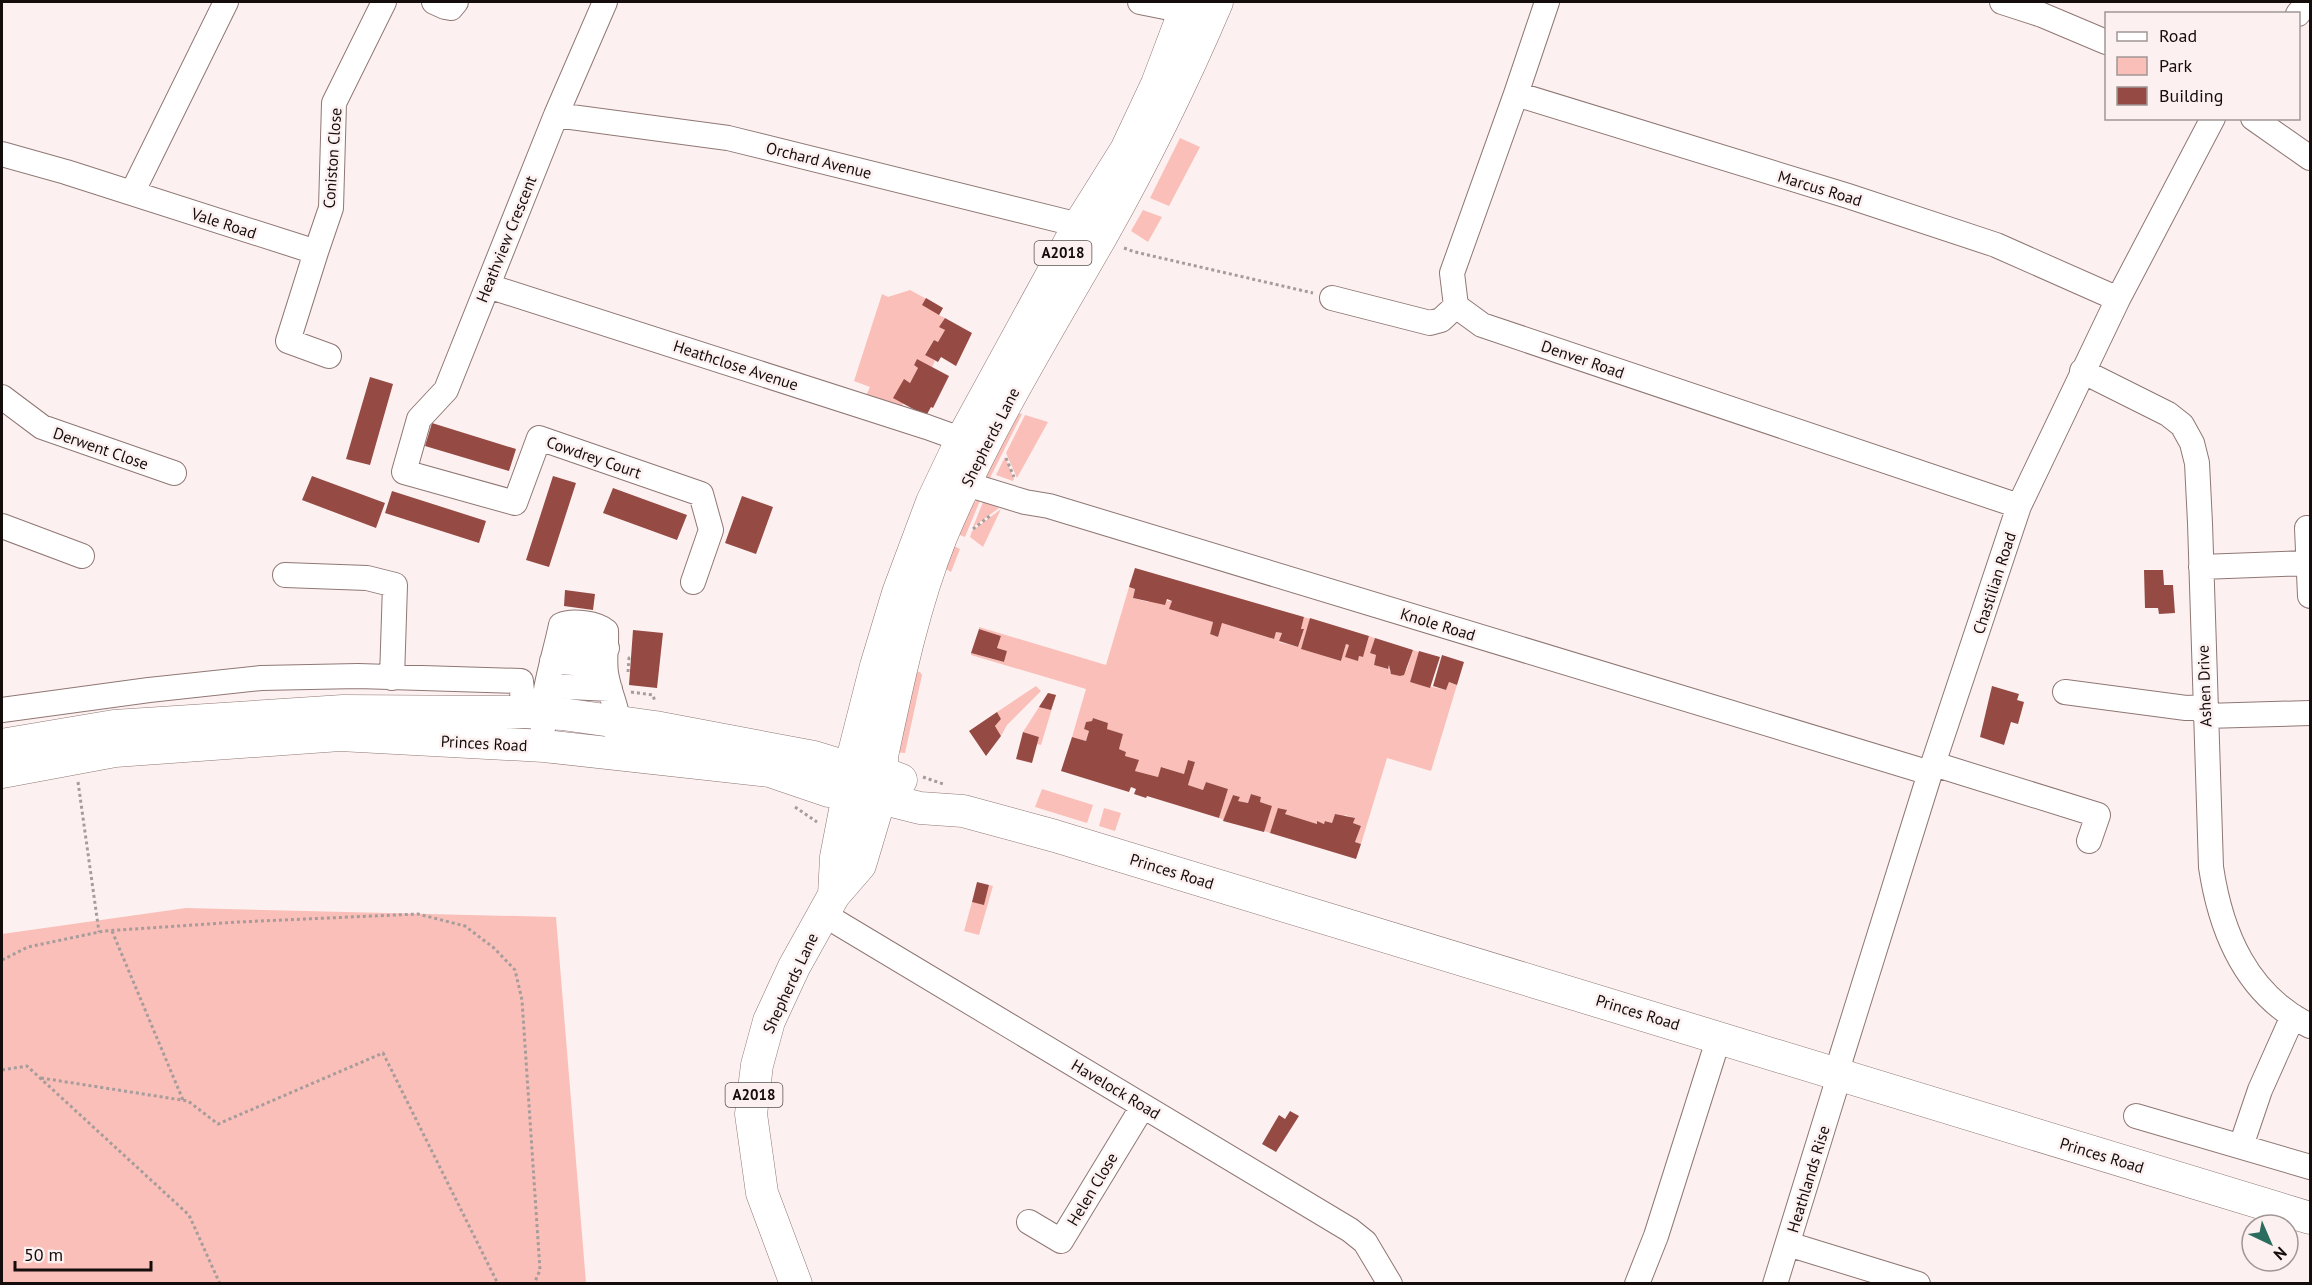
<svg xmlns="http://www.w3.org/2000/svg" width="2312" height="1285" font-family="'PT Sans',sans-serif">
	<style>
		.green { fill: #fabfb8 }
		.building { fill: #954a44 }
		.lines { fill: none; stroke-linecap: round; stroke-linejoin: round }
		.minor-casing { stroke: #8f7774; stroke-width: 26 }
		.major-casing { stroke: #8f7774; stroke-width: 33 }
		.path { stroke: #a69c9b; stroke-width: 3; stroke-dasharray: 3 3; stroke-linecap: butt }
		.minor { stroke: #fff; stroke-width: 24 }
		.major { stroke: #fff; stroke-width: 32 }
		.labels { text-anchor: middle; stroke-width: 5; stroke-linejoin: round; paint-order: stroke }
		.shield { fill: #fcf1f0; stroke: #5a5150; stroke-width: 1.5 }
		.shield-label { font-size: 15px; font-weight: bold; fill: #150d0c }
		.street-label { font-size: 16px; fill: #150d0c; stroke: #fcf1f0 }
	</style>
	<rect width="100%" height="100%" fill="#fcf1f0"/>
	<!-- green -->
	<path class="green" d="M1180,138L1200,147L1169,206L1150,198Z
		M1143,210L1162,217L1148,242L1131,231Z
		M910,290L943,308L939,315L945,318L940,327L945,330L938,342L934,340L925,354L935,361L932,367L917,359L914,365L918,368L910,383L904,380L903,404L900,410L865,398L870,387L854,381L882,294L888,297Z
		M1018,413L1022,414L986,486L982,484Z
		M1025,415L1048,422L1017,478L1006,453Z
		M1005,457L1014,479L1013,481L996,475Z
		M981,498L965,537L955,533L969,506Z
		M983,502L999,508L973,527Z
		M1001,509L983,547L970,537L972,531Z
		M950,544L960,549L951,572L941,566Z
		M1129,587L1135,589L1133,598L1148,602L1149,600L1172,601L1170,609L1213,622L1210,634L1218,637L1222,623L1273,639L1276,632L1282,633L1279,642L1298,647L1304,630L1301,629L1304,617L1310,619L1301,649L1341,661L1346,644L1349,645L1346,657L1358,660L1359,656L1363,657L1369,636L1375,638L1370,653L1376,655L1374,665L1387,669L1391,665L1389,671L1400,676L1407,669L1413,650L1419,652L1410,682L1446,690L1449,682L1457,685L1431,771L1387,758L1361,844L1355,842L1361,826L1353,823L1354,818L1345,815L1343,817L1335,814L1332,823L1326,821L1324,824L1318,822L1317,824L1285,814L1286,810L1279,808L1270,833L1264,831L1272,806L1260,802L1261,797L1251,794L1248,803L1238,801L1240,797L1233,795L1224,820L1219,818L1228,789L1206,782L1203,790L1188,785L1195,762L1188,760L1184,774L1162,767L1158,777L1135,771L1138,760L1125,756L1126,752L1119,749L1123,734L1107,729L1108,723L1093,718L1092,721L1086,722L1084,729L1089,731L1086,741L1072,737L1086,689L971,655V653L1004,662L1007,651L997,648L1001,636L979,629V627L1106,665Z
		M912,671L920,672L922,675L905,753L895,752Z
		M1036,686L1041,691L1007,725L1001,736L995,726L1001,719L997,712Z
		M1048,693L1056,695L1041,745L1037,744L1039,737L1023,732Z
		M1042,789L1093,805L1087,823L1035,807Z
		M1104,808L1121,813L1115,831L1099,826Z
		M989,885L993,886L979,935L964,931L972,902L984,904Z
		M186,908L556,917L586,1283H2V934Z"/>
	<!-- building -->
	<path class="building" d="M926,298L943,308L939,315L922,305Z
		M945,318L972,333L956,366L941,357L938,362L925,355L934,340L938,342L945,330L939,327Z
		M917,359L949,376L933,408L931,407L926,416L893,398L904,379L910,383L918,368L914,365Z
		M370,377L393,384L370,465L346,459Z
		M432,423L516,449L509,471L425,446Z
		M312,476L385,503L376,528L302,500Z
		M553,476L576,483L549,567L526,560Z
		M613,488L687,515L677,540L603,513Z
		M392,491L486,521L479,543L385,513Z
		M742,496L773,507L756,554L725,543Z
		M1135,568L1304,617L1301,629H1304L1298,647L1279,641L1282,633L1276,632L1274,639L1222,623L1218,637L1210,634L1213,622L1169,609L1172,601L1167,599L1165,605L1133,598L1135,589L1129,587Z
		M2144,570H2163L2164,585H2173L2175,613L2159,614L2158,608H2145Z
		M565,590L595,594L593,610L564,606Z
		M1310,618L1369,636L1363,657L1359,656L1358,661L1345,657L1349,645L1346,644L1341,661L1301,649Z
		M979,629L1001,636L997,648L1007,651L1004,662L971,653Z
		M633,630L663,633L657,688L629,685Z
		M1375,638L1413,650L1404,675L1400,676L1391,674L1389,665L1388,669L1374,665L1376,655L1370,653Z
		M1419,651L1440,657L1430,688L1410,682Z
		M1442,655L1464,662L1457,685L1449,682L1446,690L1433,686Z
		M1992,686L2019,694L2017,700L2024,702L2018,724L2011,722L2004,745L1980,737Z
		M1048,693L1056,695L1051,710L1039,707Z
		M997,712L1001,719L995,726L1001,736L986,756L969,731Z
		M1093,718L1108,723L1107,729L1123,734L1119,749L1126,752L1125,756L1139,760L1135,771L1158,777L1161,767L1184,774L1188,760L1195,762L1188,785L1203,790L1206,782L1228,789L1219,818L1147,796L1146,798L1134,794L1136,789L1131,787L1129,792L1061,771L1072,737L1086,741L1089,731L1084,729L1086,722L1092,721Z
		M1023,732L1039,737L1032,763L1016,759Z
		M1251,794L1261,797L1260,802L1272,806L1264,832L1223,821L1233,795L1240,797L1238,801L1248,803Z
		M1278,808L1287,810L1285,814L1317,824V821L1324,824L1325,821L1332,823L1335,814L1355,818L1353,823L1361,826L1355,842L1361,844L1356,859L1270,833Z
		M977,882L989,885L984,905L972,902Z
		M1290,1111L1299,1116L1276,1152L1262,1144L1279,1115L1285,1119Z"/>
	<g class="lines">
		<defs>
			<path id="minor" d="M434,2L445,7L451,8L456,2
				M605,2L556,115L446,390L419,419L404,472L515,503L539,438L701,494L711,530L693,582
				M1140,2L1200,14
				M1547,2L1516,94L1452,273L1456,306L1482,325L2019,506
				M2002,2L2042,15L2106,42
				M2298,14L2308,2
				M1516,94L1848,196L1996,245L2118,299
				M556,115L728,138L1079,225
				M2253,118L2310,158
				M2,154L66,172L316,252L288,341L329,356
				M132,193L226,2
				M316,252L331,208L334,103L384,2
				M488,286L927,427L977,445
				M1332,298L1430,323L1441,320L1456,306
				M2082,371L2168,414L2182,425L2192,443L2197,463L2200,523L2211,867C2221,934 2247,995 2310,1026
				M2,397L42,427L174,473
				M950,479L1025,502L1049,506L1930,773
				M2,526L82,556
				M2307,528L2310,596
				M2201,567L2308,563
				M285,575L367,578L395,585L392,678
				M557,643L607,648
				M552,661L605,666
				M548,686L610,689
				M2065,692L2186,708L2205,707
				M2,710L149,690L261,678L358,676L521,681L524,712
				M2205,716L2310,713
				M543,729C541,694 554,659 561,625C572,620 597,623 606,631C607,646 603,663 607,678C612,703 620,709 617,737
				M1934,764L2098,815L2089,841
				M823,914L1350,1230L1365,1242L1390,1284
				M2136,1116L2310,1167
				M2241,1146L2260,1090L2293,1016
				M1029,1222L1061,1241L1143,1106
				M1788,1244L1918,1284
				M1637,1284L1656,1236L1719,1037
				M1775,1284L1836,1086L1840,1061L1930,773L2019,506L2118,299L2213,118"/>
			<path id="major" d="M2,745L114,726L343,711L524,712L562,714L655,727L814,757L850,768L883,773L901,780
				M2,772L115,751L340,735L544,746L770,771L829,791L880,798L920,808L963,811L1055,836L2310,1218
				M834,895L836,857L848,795L850,768L876,666L898,593L932,502L962,439L1079,225L1126,150L1157,84L1188,2
				M796,1284L762,1193L751,1114L757,1065L769,1021L794,967L834,895L860,865L880,798L883,773L882,756C898,682 913,607 941,537C985,432 1045,335 1101,237C1144,161 1183,82 1217,2"/>
		</defs>
		<!-- minor casing -->
		<use href="#minor" class="minor-casing"/>
		<!-- major casing -->
		<use href="#major" class="major-casing"/>
		<!-- path -->
		<path class="path" d="M1124,248L1135,252L1313,293
			M1006,458L1014,477
			M973,529L991,515
			M628,672L629,658H631
			M631,692L653,695L655,702
			M923,777L943,784
			M78,782L99,932
			M795,807L817,822
			M112,931L183,1100
			M2,960L28,947L104,931L238,922L418,914L465,926L494,948L515,970L522,1000L540,1270L534,1284
			M2,1070L27,1066L189,1215L220,1284
			M41,1078L188,1101L218,1124L383,1053L498,1284"/>
		<!-- minor -->
		<use href="#minor" class="minor"/>
		<!-- major -->
		<use href="#major" class="major"/>
	</g>
	<g class="labels">
		<!-- shield labels -->
		<g class="shield">
			<rect x="1034.5" y="241" width="57" height="24" rx="4.5"/>
			<rect x="725.5" y="1083" width="57" height="24" rx="4.5"/>
		</g>
		<g class="shield-label">
			<text x="1063" y="258">A2018</text>
			<text x="754" y="1100">A2018</text>
		</g>
		<!-- street labels -->
		<g class="street-label">
			<text transform="translate(332 158) rotate(-86)" y="6">Coniston Close</text>
			<text transform="translate(819 160) rotate(14)" y="6">Orchard Avenue</text>
			<text transform="translate(1820 188) rotate(17)" y="6">Marcus Road</text>
			<text transform="translate(224 223) rotate(18)" y="6">Vale Road</text>
			<text transform="translate(506 239) rotate(-68)" y="6">Heathview Crescent</text>
			<text transform="translate(1583 359) rotate(19)" y="6">Denver Road</text>
			<text transform="translate(736 365) rotate(18)" y="6">Heathclose Avenue</text>
			<text transform="translate(990 437) rotate(-63)" y="6">Shepherds Lane</text>
			<text transform="translate(101 448) rotate(19)" y="6">Derwent Close</text>
			<text transform="translate(594 457) rotate(19)" y="6">Cowdrey Court</text>
			<text transform="translate(1994 583) rotate(-72)" y="6">Chastilian Road</text>
			<text transform="translate(1438 624) rotate(17)" y="6">Knole Road</text>
			<text transform="translate(2204 686) rotate(-92)" y="6">Ashen Drive</text>
			<text transform="translate(484 743) rotate(3)" y="6">Princes Road</text>
			<text transform="translate(1172 871) rotate(17)" y="6">Princes Road</text>
			<text transform="translate(790 983) rotate(-65)" y="6">Shepherds Lane</text>
			<text transform="translate(1638 1012) rotate(17)" y="6">Princes Road</text>
			<text transform="translate(1116 1089) rotate(31)" y="6">Havelock Road</text>
			<text transform="translate(2102 1155) rotate(17)" y="6">Princes Road</text>
			<text transform="translate(1808 1179) rotate(-73)" y="6">Heathlands Rise</text>
			<text transform="translate(1092 1189) rotate(-59)" y="6">Helen Close</text>
		</g>
	</g>
	<!-- border -->
	<rect width="2312" height="1285" fill="none" stroke="#150d0c" stroke-width="6"/>
	<!-- legend -->
	<rect x="2105" y="12" width="195" height="108" fill="#fcf1f0" stroke="#a09695" stroke-width="1.5"/>
	<rect x="2117" y="32" width="30" height="9" fill="#ffffff" stroke="#a09695" stroke-width="1.5"/>
	<text x="2159" y="42" font-size="18" fill="#150d0c">Road</text>
	<rect x="2117" y="57" width="30" height="18" fill="#fabfb8" stroke="#a09695" stroke-width="1.5"/>
	<text x="2159" y="72" font-size="18" fill="#150d0c">Park</text>
	<rect x="2117" y="87" width="30" height="18" fill="#954a44" stroke="#a09695" stroke-width="1.5"/>
	<text x="2159" y="102" font-size="18" fill="#150d0c">Building</text>
	<!-- north arrow -->
	<g transform="translate(2270 1243) rotate(136)"><circle r="28" fill="#fcf1f0" stroke="#a09695" stroke-width="1.5"/>
	<path d="M0-4.5L10 22L0 15L-10 22Z" fill="#2a6d5e"/>
	<text y="-9" font-size="16" font-weight="bold" text-anchor="middle" fill="#150d0c">N</text>
	</g>
	<!-- scale -->
	<path d="M15 1261v9h136v-9" fill="none" stroke="#150d0c" stroke-width="3"/>
	<text x="24" y="1261" font-size="18" fill="#150d0c" stroke="#fcf1f0" stroke-width="4.5" paint-order="stroke">50 m</text>
</svg>
